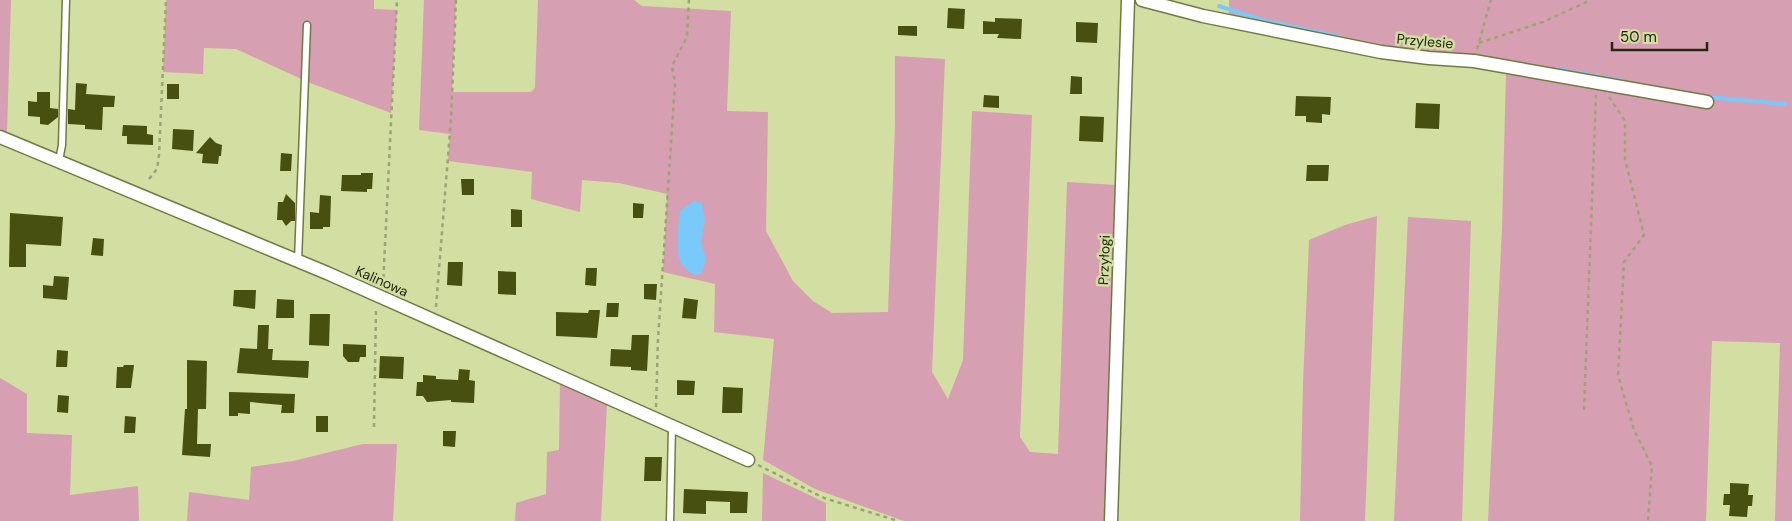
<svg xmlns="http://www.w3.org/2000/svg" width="1792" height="521" font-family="'DM Sans',sans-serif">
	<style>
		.green { fill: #d79fb2 }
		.water { fill: #79c9fb }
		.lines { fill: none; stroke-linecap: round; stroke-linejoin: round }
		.stream { stroke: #79c9fb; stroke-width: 4 }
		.building { fill: #475011 }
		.lane-casing { stroke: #717a42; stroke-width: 9 }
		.street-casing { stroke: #717a42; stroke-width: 15 }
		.path { stroke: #9ba574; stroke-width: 2.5; stroke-dasharray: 4 4; stroke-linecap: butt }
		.lane { stroke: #fff; stroke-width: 6 }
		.street { stroke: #fff; stroke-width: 12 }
		.labels { text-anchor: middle; stroke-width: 5; stroke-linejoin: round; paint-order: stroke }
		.street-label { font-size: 14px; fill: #242810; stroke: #d2dea2 }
	</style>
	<rect width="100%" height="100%" fill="#d2dea2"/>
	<!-- green -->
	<path class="green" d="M0,0H11L7,132L0,130Z
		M166,0H374V9L397,10L391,113L310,83L236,49L204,48L203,74L163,72Z
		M424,0H456L452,92H531L535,88L538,0H634L642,6L731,11L727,111L768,112L766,231L793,281L813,301L832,313L888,312L895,126V56L945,59L932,372L948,399L963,360L972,111L1032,115L1020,437L1030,452L1058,454L1067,182L1117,185L1107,521H904L815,489L763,460L774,339L714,332L715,284L663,272L667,194L619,183L582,180L580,212L531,199L532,172L448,161L450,134L419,130Z
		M1229,0H1792V521H1775L1780,343L1712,341L1706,521H1488L1502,228L1506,73L1510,64L1382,46L1229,16Z
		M1377,216L1365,521H1300L1303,384L1309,240L1345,225Z
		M1408,217L1471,221L1462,521H1394Z
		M0,378L27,394V433L72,435L70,495L138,486L139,521H0Z
		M560,383L607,404L601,521H515L516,503L546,494L547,452L559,450Z
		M363,444H397L393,521H187L189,492L249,500L251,467L293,461Z
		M763,473L826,503V521H762Z"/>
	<!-- water -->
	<path class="water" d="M694,201L702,203L705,220L701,242L706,259L702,273L695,275C687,271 681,267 679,258C677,252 678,214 681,210C684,207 690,204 694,201Z"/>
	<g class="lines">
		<!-- stream -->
		<path class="stream" d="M1219,6L1262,20L1340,37
			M1557,69L1622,81
			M1707,97L1785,104"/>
	</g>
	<!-- building -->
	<path class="building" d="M948,8L965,9L964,29L947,28Z
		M995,18L1022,19L1021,39L997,38L999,34H983V21L995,22Z
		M1076,22L1098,23L1097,43L1076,42Z
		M898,26H917V36L898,35Z
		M1071,76L1082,77V94H1070Z
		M76,83L87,84L86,94L115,96L114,107H103L102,130L85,129V125L68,124V109L75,110Z
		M167,84H179V99H167Z
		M37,92H50V108L58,109V117L48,125L40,124V117L28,116V101L37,102Z
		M984,95L999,96V108L983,107Z
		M1296,96L1331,97L1330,115L1322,114V123L1306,122V116H1295Z
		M1416,103L1440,104L1439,129L1415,128Z
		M1080,116L1104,117L1103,142L1079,141Z
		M123,125L147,126V134L153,135V145L127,144V136H122Z
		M173,129L194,130L193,151L172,149Z
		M210,137L216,143L222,145L221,156H219L218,164L202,163L203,154L196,153Z
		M281,153L292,154L291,171H280Z
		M1307,165H1329L1328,181H1306Z
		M361,173H373L372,189H367V192L341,191L342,175H361Z
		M461,179H474V195H462Z
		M286,194L295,203V221H291L286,226L282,220H277L278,202H283Z
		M320,195L331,196L330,227H323V229H310V212L319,213Z
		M633,203L644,204L643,218H633Z
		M511,209L522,210V227H511Z
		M10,213L63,217L61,246L26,244V267H9Z
		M93,238L104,239L103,256L91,255Z
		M448,262H463L462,286L447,285Z
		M586,268H597L596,286L585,285Z
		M498,271L516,272V295L498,294Z
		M54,276L69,277L67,300L43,298V285L53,286Z
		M644,284H657L656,300L644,299Z
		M234,290H256L255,309L233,306Z
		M684,298L698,300L696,319L682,318Z
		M277,299L294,300V318H276Z
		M607,303H619L618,317H606Z
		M589,310H600L597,338L556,336V312L588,313Z
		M310,314H330L329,346L309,345Z
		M258,325H269L268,349H273L272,360L309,361L308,378L237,373L240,348L257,349Z
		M632,335H649L647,371L631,370V367L610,366L611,349L631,350Z
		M343,344L366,345V357H360L359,362H348L343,356Z
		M57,350L68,351L67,367H56Z
		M380,356L404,357L403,379L379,378Z
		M187,360L207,361L206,409H198L197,444H211L210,457L182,455L185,409H187Z
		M124,365H134L131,388H116L117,367H123Z
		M459,369L470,370L469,380L475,381L474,403L451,402V400L427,402L423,396H416L417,382H423V375L436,376V379L458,380Z
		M677,380L695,381L694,395H677Z
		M723,387L743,388L742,413H722Z
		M229,392L295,394L294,413H281L282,405L250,402V414L238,413V416H229Z
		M58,395L69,396L68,413L57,412Z
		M125,416L136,417L135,433H124Z
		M316,416H328V432H316Z
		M443,431H456L455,447L443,446Z
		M645,457H662L661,481H644Z
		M1730,483L1749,484L1748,495H1753L1752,506H1748L1747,517L1729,516L1730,505H1723L1724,494H1730Z
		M684,489L748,492L747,513H730V502L706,501V514L683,513Z"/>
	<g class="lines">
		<defs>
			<path id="lane" d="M59,161L62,145L66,0
				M298,261L307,25
				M670,521L672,426"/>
			<path id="street" d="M1142,0L1203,16L1381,52L1429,58L1474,61L1707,102
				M0,137L327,273L748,460
				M1111,521L1128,0"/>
		</defs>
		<!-- lane casing -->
		<use href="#lane" class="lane-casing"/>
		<!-- street casing -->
		<use href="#street" class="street-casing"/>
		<!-- path -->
		<path class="path" d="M1479,43L1543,22L1591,0
			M1477,49L1491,0
			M1609,97L1625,121V159L1644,235L1624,262L1618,375L1634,430L1652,466L1648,521
			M149,179L157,169L159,155L166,0
			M383,286L397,0
			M436,307L451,119L456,0
			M656,407L658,339L675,83L672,66L687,37L689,0
			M1584,410L1596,95
			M374,427L376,309
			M758,465L824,498L898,521"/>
		<!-- lane -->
		<use href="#lane" class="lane"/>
		<!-- street -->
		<use href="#street" class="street"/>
	</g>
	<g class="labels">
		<!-- street labels -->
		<g class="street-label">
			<text transform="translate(1425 41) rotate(5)" y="5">Przylesie</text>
			<text transform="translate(1104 260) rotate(-88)" y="5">Przyłogi</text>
			<text transform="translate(382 281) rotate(24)" y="5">Kalinowa</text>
		</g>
	</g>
	<!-- scale -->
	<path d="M1612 42v8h95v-8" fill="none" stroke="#242810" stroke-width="2.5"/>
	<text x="1620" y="42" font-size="15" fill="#242810" stroke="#d2dea2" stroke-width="4" paint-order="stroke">50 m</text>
</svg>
